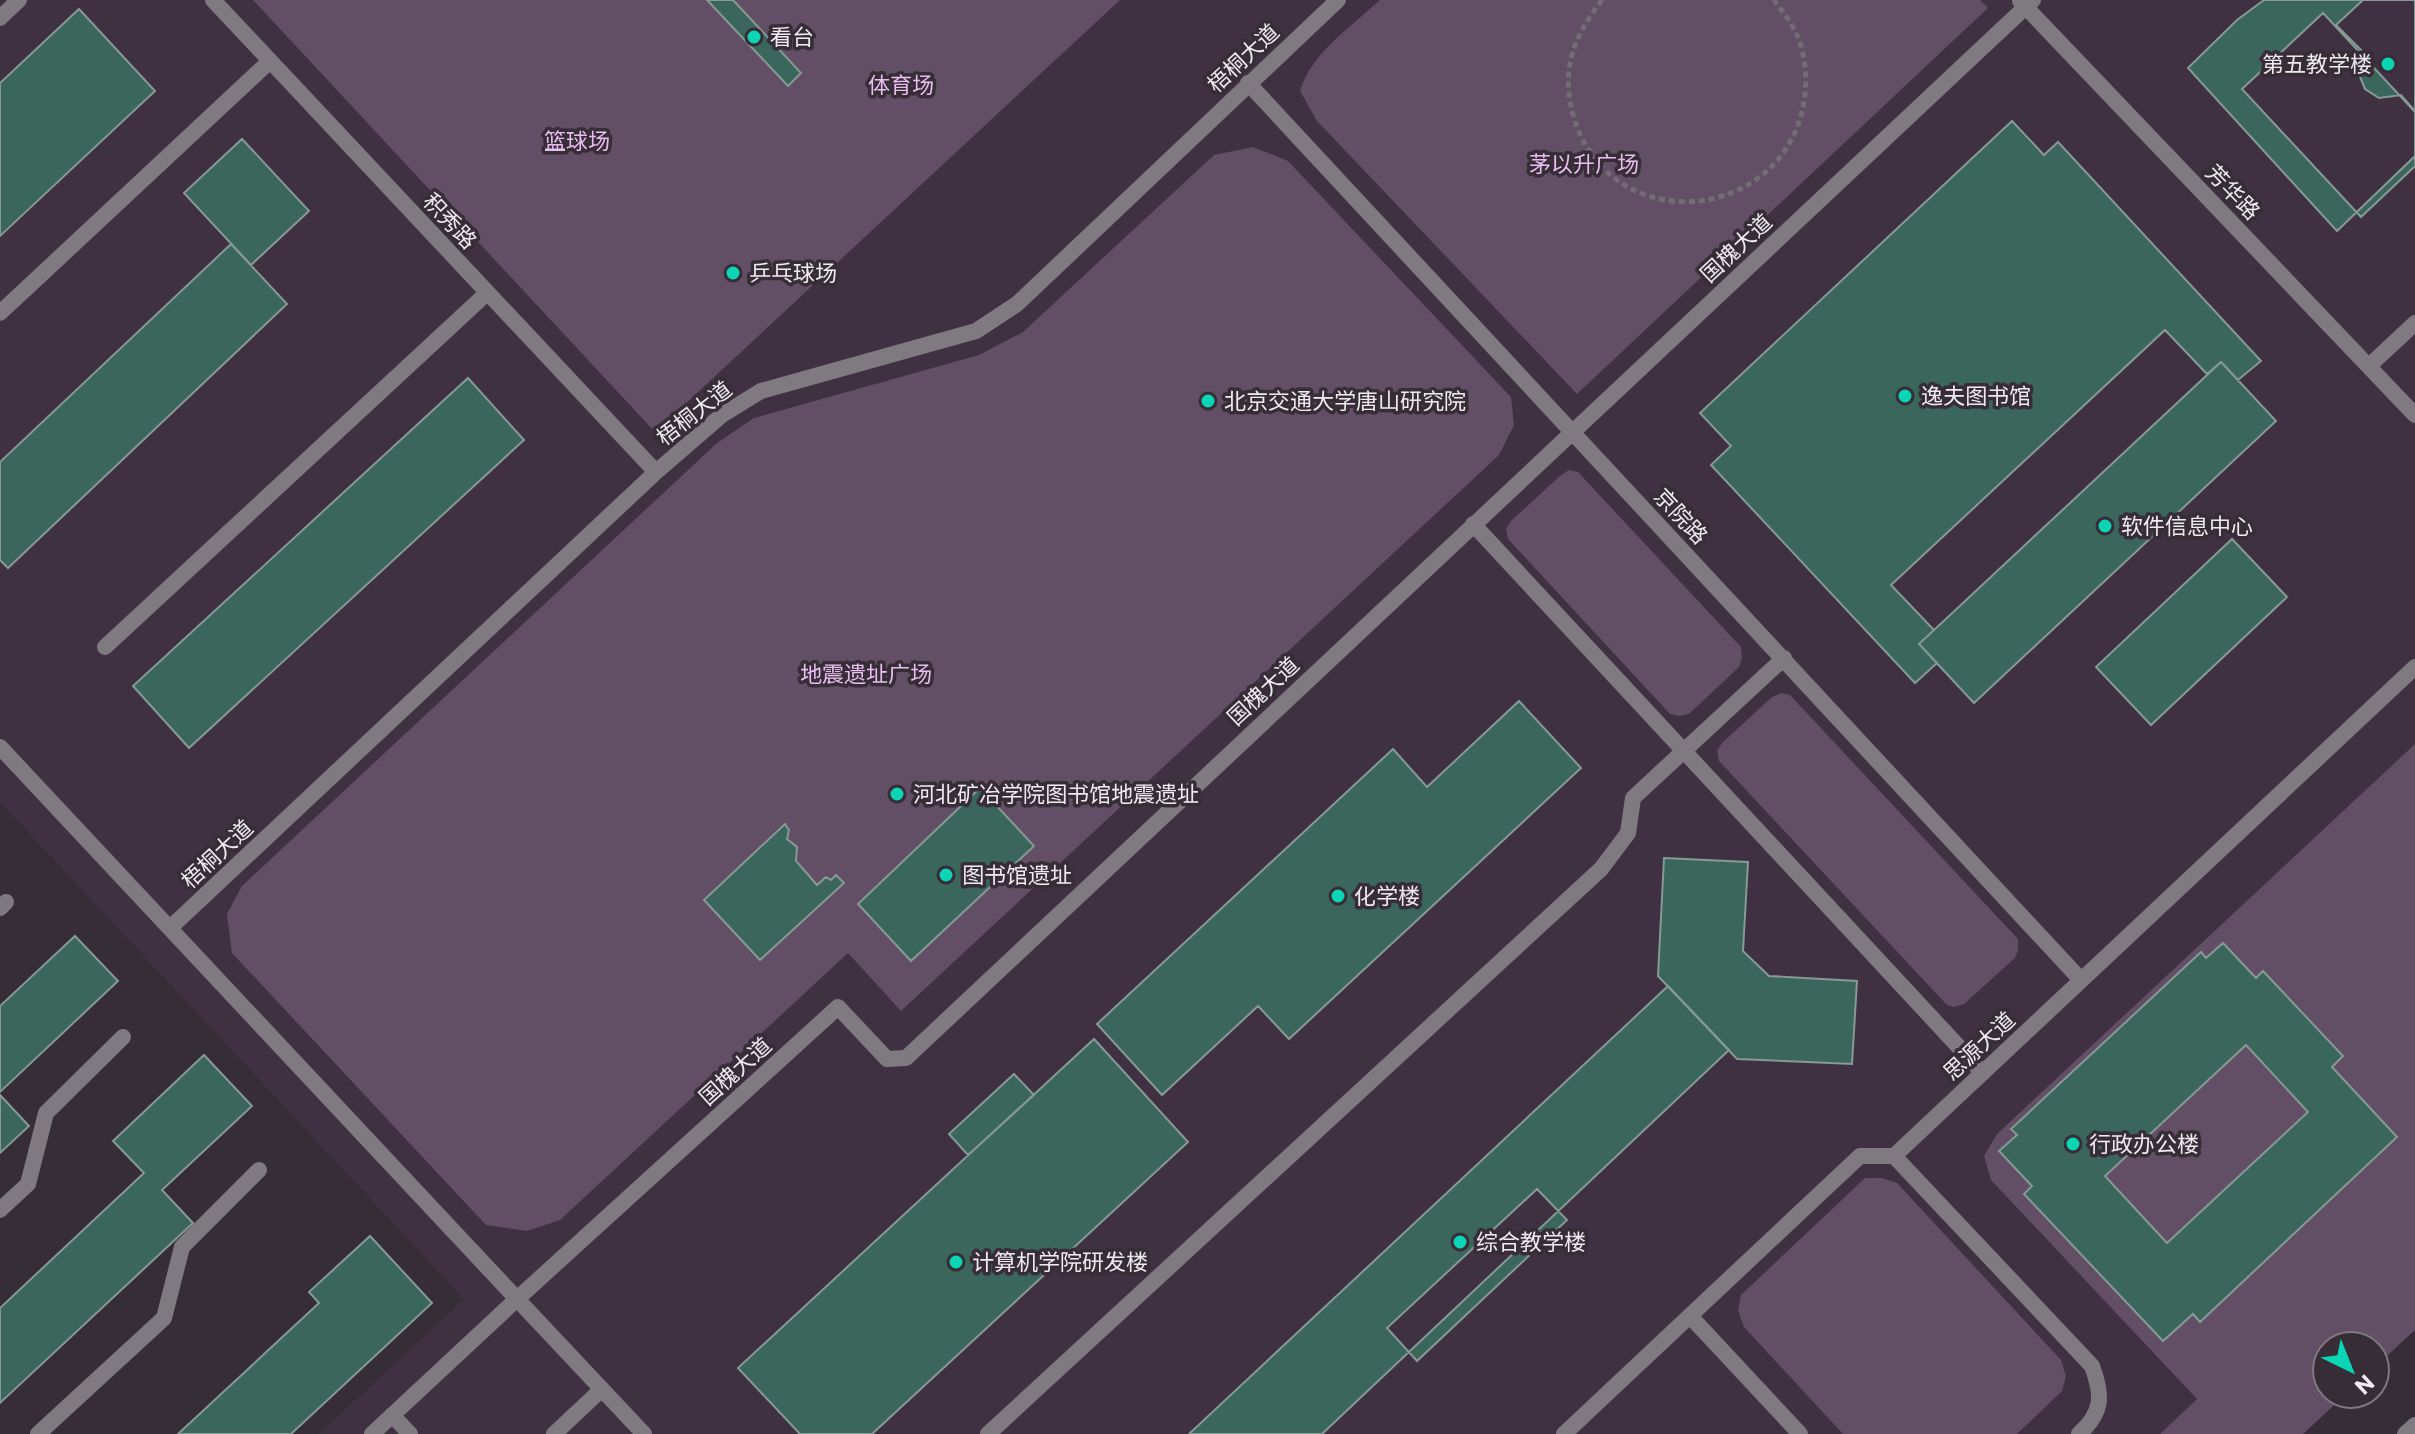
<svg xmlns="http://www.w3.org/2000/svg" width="2415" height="1434" font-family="Commissioner,'Noto Sans SC',sans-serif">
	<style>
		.built { fill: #3f3141 }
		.green { fill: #624e65 }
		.building { fill: #3b665c; stroke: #879994; stroke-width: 2; fill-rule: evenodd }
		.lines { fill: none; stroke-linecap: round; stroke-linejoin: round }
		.path { stroke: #746c75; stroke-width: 5; stroke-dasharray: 6 4; stroke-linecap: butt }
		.service { stroke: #7f7a80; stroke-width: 16 }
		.minor { stroke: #7f7a80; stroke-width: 16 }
		.poi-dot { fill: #0bd5b5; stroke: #362d37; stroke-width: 3 }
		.labels { text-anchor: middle; stroke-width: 7; stroke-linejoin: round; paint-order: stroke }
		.poi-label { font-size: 22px; fill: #efe9f0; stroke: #362d37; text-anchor: start }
		.street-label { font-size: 22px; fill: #efe9f0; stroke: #362d37 }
		.park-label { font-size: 22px; fill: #e8bdef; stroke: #362d37 }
	</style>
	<rect width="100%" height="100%" fill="#362d37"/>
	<!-- built -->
	<path class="built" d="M0,0H2415V1330L2375,1367V1346H2327V1394H2346L2303,1434H319L464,1299L0,802Z"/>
	<!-- green -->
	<path class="green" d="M253,0H1120L655,432Z
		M1380,0H1980L1988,8L1577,394L1317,121L1300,91C1312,52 1351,27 1380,0Z
		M1253,147L1288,161L1511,397L1514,425L1499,455L901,1011L848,953L560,1220L527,1231L486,1225L232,953L227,914L242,886L717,443L754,418L979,355L1023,332L1214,155Z
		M1569,470L1578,472L1741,647L1742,658L1739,667L1689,714L1679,716L1670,714L1508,539L1506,529L1511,521L1561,475Z
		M1781,693L1790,695L2018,939V950L2015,958L1964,1004L1954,1007L1947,1005L1719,761L1717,751L1722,743L1772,697Z
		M2415,744V1330L2375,1367V1346H2327V1394H2346L2303,1434H2160L2197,1399L1991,1180L1984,1156L1997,1134Z
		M1865,1178H1882L1897,1183L2061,1360L2066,1376L2062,1391L2017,1434H1843L1744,1327L1738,1310L1741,1295Z"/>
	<!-- building -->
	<path class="building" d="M707,0H733L801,73L788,86Z
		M2264,0H2415V156L2337,231L2188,68L2237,20Z
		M2363,0H2415V111L2401,95L2379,98L2365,89L2358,72L2366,55L2336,25Z
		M79,9L155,91L0,236V83Z
		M2323,13L2415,112V166L2361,217L2242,89Z
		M2012,121L2044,155L2058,142L2261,361L2238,380L2221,362L2207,374L2165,330L1891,585L1934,630L1919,644L1937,663L1915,683L1711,465L1731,446L1700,413Z
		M242,139L309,211L251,265L184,193Z
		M231,244L287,304L8,568L0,560V462Z
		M2221,362L2276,421L1974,703L1919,644Z
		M468,378L524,440L189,748L133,686Z
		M2232,539L2287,597L2151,725L2096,667Z
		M1519,701L1581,768L1289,1039L1258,1006L1162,1095L1097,1024L1393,749L1427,787Z
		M980,788L1034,846L911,961L858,904Z
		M785,824L789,830L787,839L797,847L796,861L817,885L826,877L831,880L836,875L844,883L760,960L704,900Z
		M1664,858L1748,862L1743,951L1769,976L1857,981L1852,1064L1737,1059L1658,976Z
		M75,936L118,981L0,1092V1006Z
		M2223,943L2256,978L2263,971L2343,1056L2332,1067L2397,1137L2200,1322L2193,1314L2163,1341L2024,1194L2032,1186L1999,1151L2017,1135L2011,1129L2201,952L2206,958ZM2246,1045L2308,1112L2167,1243L2105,1176Z
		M1668,986L1729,1050L1322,1434H1189Z
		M1094,1039L1188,1142L872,1434H800L738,1368Z
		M204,1055L252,1106L162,1190L193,1223L0,1403V1308L144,1173L113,1141Z
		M1014,1074L1034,1095L968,1155L949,1134Z
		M0,1095L29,1126L0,1153Z
		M1537,1189L1567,1220L1417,1361L1387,1328Z
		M370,1236L432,1303L291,1434H178L319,1303L309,1292Z"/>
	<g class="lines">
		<!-- path -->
		<path class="path" d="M1602,0C1573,38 1560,70 1574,118C1612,242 1790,223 1805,95C1807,76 1805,53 1797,35C1792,23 1782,11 1774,0"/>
		<!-- service -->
		<path class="service" d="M213,0L656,472
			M2020,1L2415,415
			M0,18L19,0
			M1248,83L2081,980
			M0,313L270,61
			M2369,366L2415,323
			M1473,524L1983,1073
			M105,647L487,293
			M170,928L656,472L722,415L761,391L976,331L1017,304L1338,0
			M1894,1156L2092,1366C2103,1396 2103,1412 2079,1434
			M1690,1316L1800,1434
			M392,1415L410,1434
			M554,1434L602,1389
			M644,1434L517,1299L838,1007L887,1059L906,1058L2033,0
			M988,1434L1601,869L1628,833L1633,798L1784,658
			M1564,1434L1860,1156H1894L2415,667"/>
		<!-- minor -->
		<path class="minor" d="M0,747L517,1299L372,1434
			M0,908L6,902
			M0,1210L28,1184L46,1113L123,1037
			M38,1434L164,1318L182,1247L259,1170
			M2405,1434L2415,1425"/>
	</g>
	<!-- markers -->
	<g class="poi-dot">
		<circle cx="754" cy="37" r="8"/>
		<circle cx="2388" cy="64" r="8"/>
		<circle cx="733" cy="273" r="8"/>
		<circle cx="1905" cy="396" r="8"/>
		<circle cx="1208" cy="401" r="8"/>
		<circle cx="2105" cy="526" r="8"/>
		<circle cx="897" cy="794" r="8"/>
		<circle cx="946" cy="875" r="8"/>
		<circle cx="1338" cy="896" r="8"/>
		<circle cx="2073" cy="1144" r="8"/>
		<circle cx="1460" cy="1242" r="8"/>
		<circle cx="956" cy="1262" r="8"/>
	</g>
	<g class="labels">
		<!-- poi labels -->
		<g class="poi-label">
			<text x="770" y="45">看台</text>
			<text x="2372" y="72" text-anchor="end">第五教学楼</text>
			<text x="749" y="281">乒乓球场</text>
			<text x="1921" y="404">逸夫图书馆</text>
			<text x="1224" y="409">北京交通大学唐山研究院</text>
			<text x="2121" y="534">软件信息中心</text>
			<text x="913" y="802">河北矿冶学院图书馆地震遗址</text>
			<text x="962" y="883">图书馆遗址</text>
			<text x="1354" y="904">化学楼</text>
			<text x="2089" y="1152">行政办公楼</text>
			<text x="1476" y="1250">综合教学楼</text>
			<text x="972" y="1270">计算机学院研发楼</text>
		</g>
		<!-- street labels -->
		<g class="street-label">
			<text transform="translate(1243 58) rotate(-43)" y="8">梧桐大道</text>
			<text transform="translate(2233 192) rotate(46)" y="8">芳华路</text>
			<text transform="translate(450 221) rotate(47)" y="8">积秀路</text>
			<text transform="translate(1736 248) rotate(-43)" y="8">国槐大道</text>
			<text transform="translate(694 413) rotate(-38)" y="8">梧桐大道</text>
			<text transform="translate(1681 516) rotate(47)" y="8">京院路</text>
			<text transform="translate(1263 691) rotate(-43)" y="8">国槐大道</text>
			<text transform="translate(217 854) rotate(-43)" y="8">梧桐大道</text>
			<text transform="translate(1979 1046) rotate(-43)" y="8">思源大道</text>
			<text transform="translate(735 1071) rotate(-42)" y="8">国槐大道</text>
		</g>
		<!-- park labels -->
		<g class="park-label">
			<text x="901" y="93">体育场</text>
			<text x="577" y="149">篮球场</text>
			<text x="1584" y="172">茅以升广场</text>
			<text x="866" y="682">地震遗址广场</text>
		</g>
	</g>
	<!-- north arrow -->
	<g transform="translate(2351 1370) rotate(137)"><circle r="38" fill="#362d37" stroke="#807881" stroke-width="2"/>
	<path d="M0-6L14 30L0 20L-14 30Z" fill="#0bd5b5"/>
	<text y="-12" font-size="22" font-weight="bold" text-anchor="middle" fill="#efe9f0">N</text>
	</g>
</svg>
